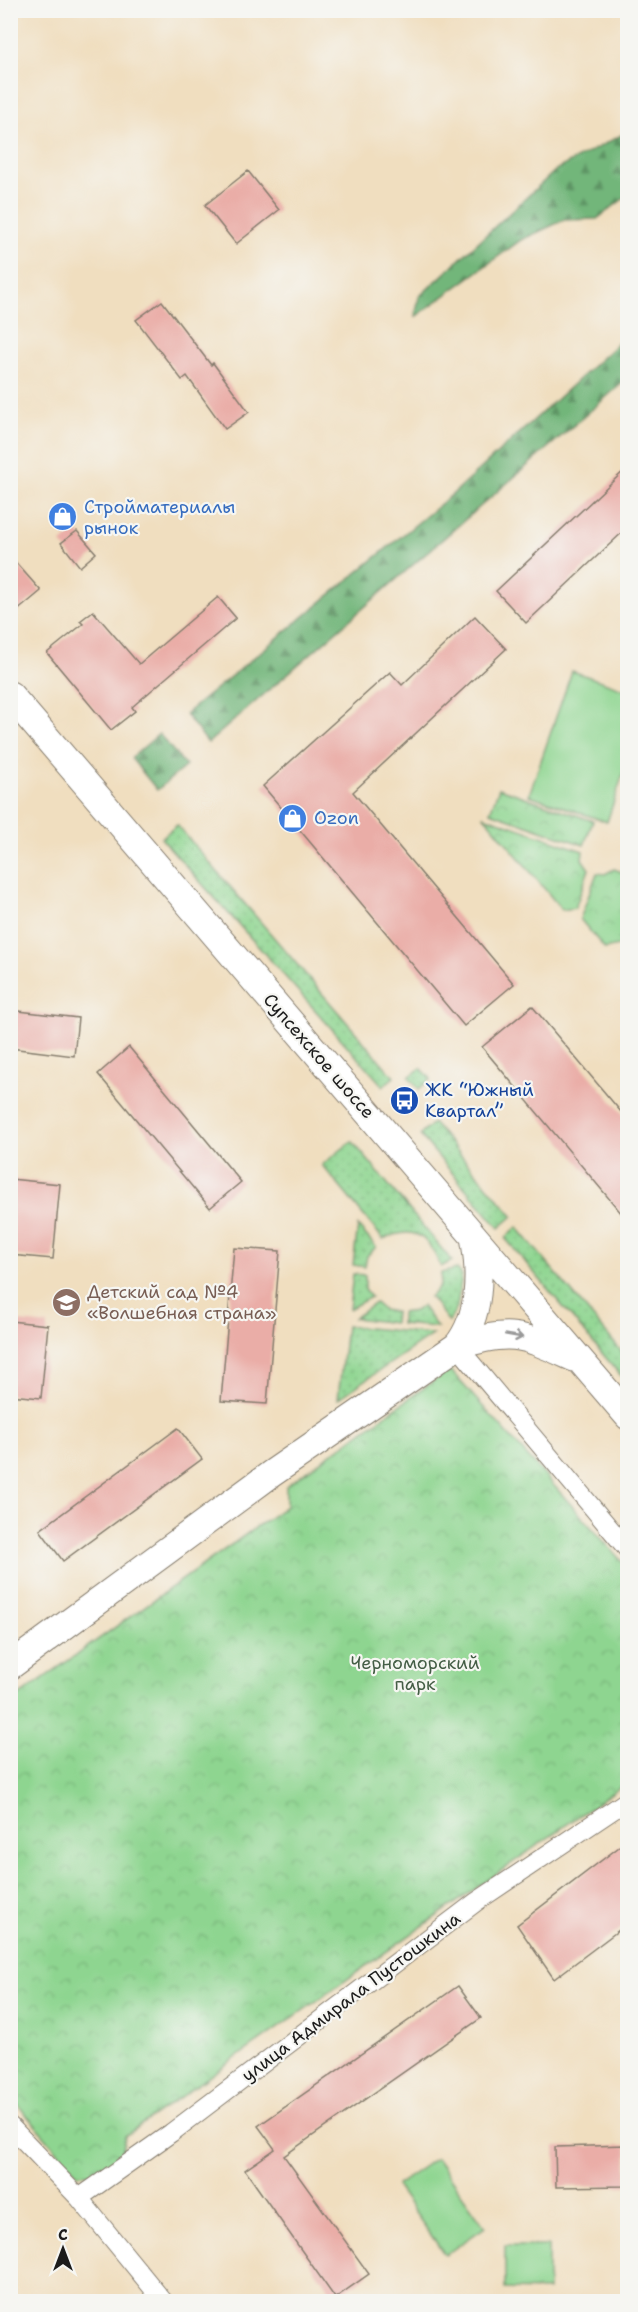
<svg xmlns="http://www.w3.org/2000/svg" width="638" height="2312" font-family="'Shantell Sans',sans-serif">
	<style>
		.grass { fill: url(#grass-dots); stroke: #557856; stroke-width: 1.5 }
		.forest { fill: url(#forest-firs); stroke: #47694b; stroke-width: 1.5 }
		.park { fill: url(#park-crowns); stroke: #557856; stroke-width: 1.5 }
		.garden { fill: #8ed590; stroke: #557856; stroke-width: 1.5 }
		.building { fill: #eaada7 }
		.lines { fill: none; stroke-linecap: round; stroke-linejoin: round }
		.street-casing { stroke: #867d6e; stroke-width: 20 }
		.secondary-casing { stroke: #867d6e; stroke-width: 29 }
		.street { stroke: #fff; stroke-width: 18 }
		.secondary { stroke: #fff; stroke-width: 27 }
		.oneway { stroke: #999 }
		.labels { text-anchor: middle; stroke-width: 4.5; stroke-linejoin: round; paint-order: stroke }
		.shop-label { font-size: 18px; fill: #366cbe; stroke: #f6f6f2; text-anchor: start }
		.street-label { font-size: 18px; fill: #1c1c1c; stroke: #f6f6f2 }
		.transit-label { font-size: 18px; fill: #164399; stroke: #f6f6f2; text-anchor: start }
		.education-label { font-size: 18px; fill: #785e54; stroke: #f6f6f2; text-anchor: start }
		.park-label { font-size: 18px; fill: #445d45; stroke: #f6f6f2 }
	</style>
	<defs>
		<pattern id="grass-dots" width="8" height="8" patternUnits="userSpaceOnUse" patternTransform="scale(1.5)"><rect width="8" height="8" fill="#8ed590"/><path d="M2 2h.1M6 6h.1" fill="none" stroke="#7ab67c" stroke-width="1.8" stroke-linecap="round"/></pattern>
		<pattern id="forest-firs" width="22" height="20" patternUnits="userSpaceOnUse" patternTransform="scale(1.5)"><rect width="22" height="20" fill="#72b67a"/><path d="M5 1l3.5 6h-7zM16 11l3.5 6h-7z" fill="#5d9363"/></pattern>
		<pattern id="park-crowns" width="20" height="18" patternUnits="userSpaceOnUse" patternTransform="scale(1.5)"><rect width="20" height="18" fill="#8ed590"/><path d="M2 6a3 3 0 1 1 6 0M12 15a3 3 0 1 1 6 0" fill="none" stroke="#7ab67c"/></pattern>
	</defs>
	<rect width="100%" height="100%" fill="#f6f6f2"/>
	<filter id="ink" filterUnits="userSpaceOnUse"><feTurbulence type="fractalNoise" baseFrequency=".0167" numOctaves="2"/><feDisplacementMap in="SourceGraphic" scale="12" xChannelSelector="R" yChannelSelector="G"/><feConvolveMatrix kernelMatrix="1 2 1 2 8 2 1 2 1" color-interpolation-filters="sRGB"/></filter>
	<filter id="wash" filterUnits="userSpaceOnUse"><feTurbulence type="fractalNoise" baseFrequency=".008" numOctaves="4" result="noise"/><feDisplacementMap in="SourceGraphic" scale="24" xChannelSelector="R" yChannelSelector="G"/><feGaussianBlur stdDeviation="1.35" result="paint"/><feColorMatrix in="noise" values="0 0 0 0 0 0 0 0 0 0 0 0 0 0 0 0 0 1.4 0 .05"/><feComposite in="paint" operator="in"/></filter>
	<g filter="url(#wash)">
		<rect width="100%" height="100%" fill="#f0debf"/>
		<!-- grass -->
		<path class="grass" d="M177,825L394,1077L383,1086L161,838Z
			M421,1068L431,1079L419,1089L409,1077Z
			M433,1123L513,1216L499,1228L420,1135Z
			M352,1141L452,1261L441,1267C427,1237 417,1224 383,1239L322,1165Z
			M358,1226L376,1247L367,1256L365,1267L353,1265Z
			M517,1227L627,1358V1383L505,1238Z
			M457,1269L462,1275L457,1307L449,1322L430,1297L440,1286L441,1273Z
			M353,1274L365,1275V1290L371,1297L349,1309Z
			M375,1303L383,1310L395,1312L394,1323L354,1318Z
			M422,1306L437,1327L401,1324V1313L415,1311Z
			M346,1326L433,1334L338,1399Z"/>
		<!-- forest -->
		<path class="forest" d="M627,132V196L597,219L564,220L521,240L415,317L419,297L557,169Z
			M627,335V379L208,743L185,714L454,493Z
			M159,734L186,766L157,790L131,758Z"/>
		<!-- park -->
		<path class="park" d="M499,788L593,821L584,845L490,812Z
			M484,816L583,851L582,859L589,869L575,908L562,910Z
			M614,869L627,874V944L605,949L580,919L597,873L605,874Z
			M451,1371L627,1567V1782L125,2136L122,2155L99,2174H77L11,2097L10,1702L286,1506V1486L445,1373Z"/>
		<!-- garden -->
		<path class="garden" d="M572,671L627,690V762L607,822L529,795Z
			M436,2158L485,2227L445,2255L396,2186Z
			M505,2246H548V2290L505,2289Z"/>
		<g id="blocks">
			<!-- building -->
			<path class="building" d="M248,171L279,210L236,244L205,205Z
				M162,301L211,365L213,363L249,412L225,429L187,376L182,380L136,320Z
				M627,468V528L526,623L496,591Z
				M77,531L96,553L80,567L61,543Z
				M10,556L41,591L10,617Z
				M218,597L236,618L132,707L135,711L111,730L47,653L83,624L80,621L93,611L139,664Z
				M475,616L506,649L353,792L514,984L464,1026L263,786L390,672L402,685Z
				M532,1006L627,1119V1220L482,1047Z
				M10,1010L78,1018L74,1056L10,1048Z
				M129,1047L241,1182L210,1208L98,1074Z
				M10,1179L60,1184L53,1259L10,1255Z
				M234,1248L280,1251L267,1404L221,1401Z
				M10,1321L48,1325L41,1398L10,1395Z
				M178,1428L202,1459L63,1561L40,1530Z
				M627,1841V1924L554,1979L517,1925Z
				M458,1986L481,2018L284,2156L369,2274L335,2298L245,2170L275,2149L258,2126Z
				M627,2145V2186L556,2187L555,2147Z"/>
		</g>
	</g>
	<g filter="url(#ink)">
		<use href="#blocks" fill-opacity="0" stroke="#867d6e" stroke-width="1.5"/>
		<g class="lines">
			<defs>
				<path id="street" d="M457,1346L628,1550
					M10,2126L79,2198L164,2302
					M79,2198L171,2133L476,1902L628,1800"/>
				<path id="secondary" d="M10,695L628,1416
					M457,1346C512,1328 523,1335 574,1358
					M10,1666L271,1474L457,1346C481,1316 481,1273 474,1237"/>
			</defs>
			<!-- street casing -->
			<use href="#street" class="street-casing"/>
			<!-- secondary casing -->
			<use href="#secondary" class="secondary-casing"/>
			<!-- street -->
			<use href="#street" class="street"/>
			<!-- secondary -->
			<use href="#secondary" class="secondary"/>
		</g>
		<!-- one-way arrows -->
		<defs><path id="oneway-shaft" d="M-6 0H5M1.5-3L5.5 0L1.5 3" fill="none" stroke-width="1.6" stroke-linecap="round" stroke-linejoin="round" transform="scale(1.5)"/></defs>
		<use class="oneway" href="#oneway-shaft" transform="translate(514 1336) rotate(10)"/>
	</g>
	<!-- icons -->
	<defs>
		<symbol id="shop-disc" viewBox="-11 -11 22 22"><circle r="9.5" fill="#3f7fe0" stroke="#f6f6f2"/><path d="M-5-2.5h2.3a2.7 3.5 0 0 1 5.4 0H5L5.5 6h-11ZM-1.5-2.5h3a1.5 2.3 0 0 0-3 0Z" fill="#fff"/></symbol>
		<symbol id="bus-disc" viewBox="-11 -11 22 22"><circle r="9.5" fill="#1a4fb4" stroke="#f6f6f2"/><path d="M-5-6H5V4H4V6H2V4H-2V6H-4V4H-5ZM-3.5-4V0h7V-4ZM-3.5 1.2v1.5H-2V1.2ZM2 1.2v1.5H3.5V1.2Z" fill="#fff"/></symbol>
		<symbol id="school-disc" viewBox="-11 -11 22 22"><circle r="9.5" fill="#8d6e63" stroke="#f6f6f2"/><path d="M0-5L7-2L0 1L-7-2ZM-4 1L0 2.5L4 1V4Q0 6-4 4Z" fill="#fff"/></symbol>
	</defs>
	<g fill-rule="evenodd">
		<use href="#shop-disc" x="46" y="500" width="33" height="33"/>
		<use href="#shop-disc" x="276" y="802" width="33" height="33"/>
		<use href="#bus-disc" x="388" y="1084" width="33" height="33"/>
		<use href="#school-disc" x="50" y="1286" width="33" height="33"/>
	</g>
	<g class="labels">
		<!-- shop labels -->
		<g class="shop-label">
			<text x="84" y="513">Стройматериалы<tspan x="84" dy="21">рынок</tspan></text>
			<text x="314" y="824">Ozon</text>
		</g>
		<!-- street labels -->
		<g class="street-label">
			<text transform="translate(319 1056) rotate(49)" y="6">Супсехское шоссе</text>
			<text transform="translate(351 1997) rotate(-37)" y="6">улица Адмирала Пустошкина</text>
		</g>
		<!-- transit labels -->
		<g class="transit-label">
			<text x="425" y="1096">ЖК “Южный<tspan x="425" dy="21">Квартал”</tspan></text>
		</g>
		<!-- education labels -->
		<g class="education-label">
			<text x="87" y="1298">Детский сад №4<tspan x="87" dy="21">«Волшебная страна»</tspan></text>
		</g>
		<!-- park labels -->
		<g class="park-label">
			<text x="415" y="1669">Черноморский<tspan x="415" dy="21">парк</tspan></text>
		</g>
	</g>
	<!-- margin -->
	<rect width="638" height="2312" fill="none" stroke="#f6f6f2" stroke-width="36"/>
	<!-- north arrow -->
	<g transform="translate(63 2249)" stroke="#f6f6f2" stroke-width="4.5" paint-order="stroke">
	<path d="M0-4.5L10 22L0 15L-10 22Z" fill="#1c1c1c"/>
	<text y="-9" font-size="16" font-weight="bold" text-anchor="middle" fill="#1c1c1c">С</text>
	</g>
</svg>
